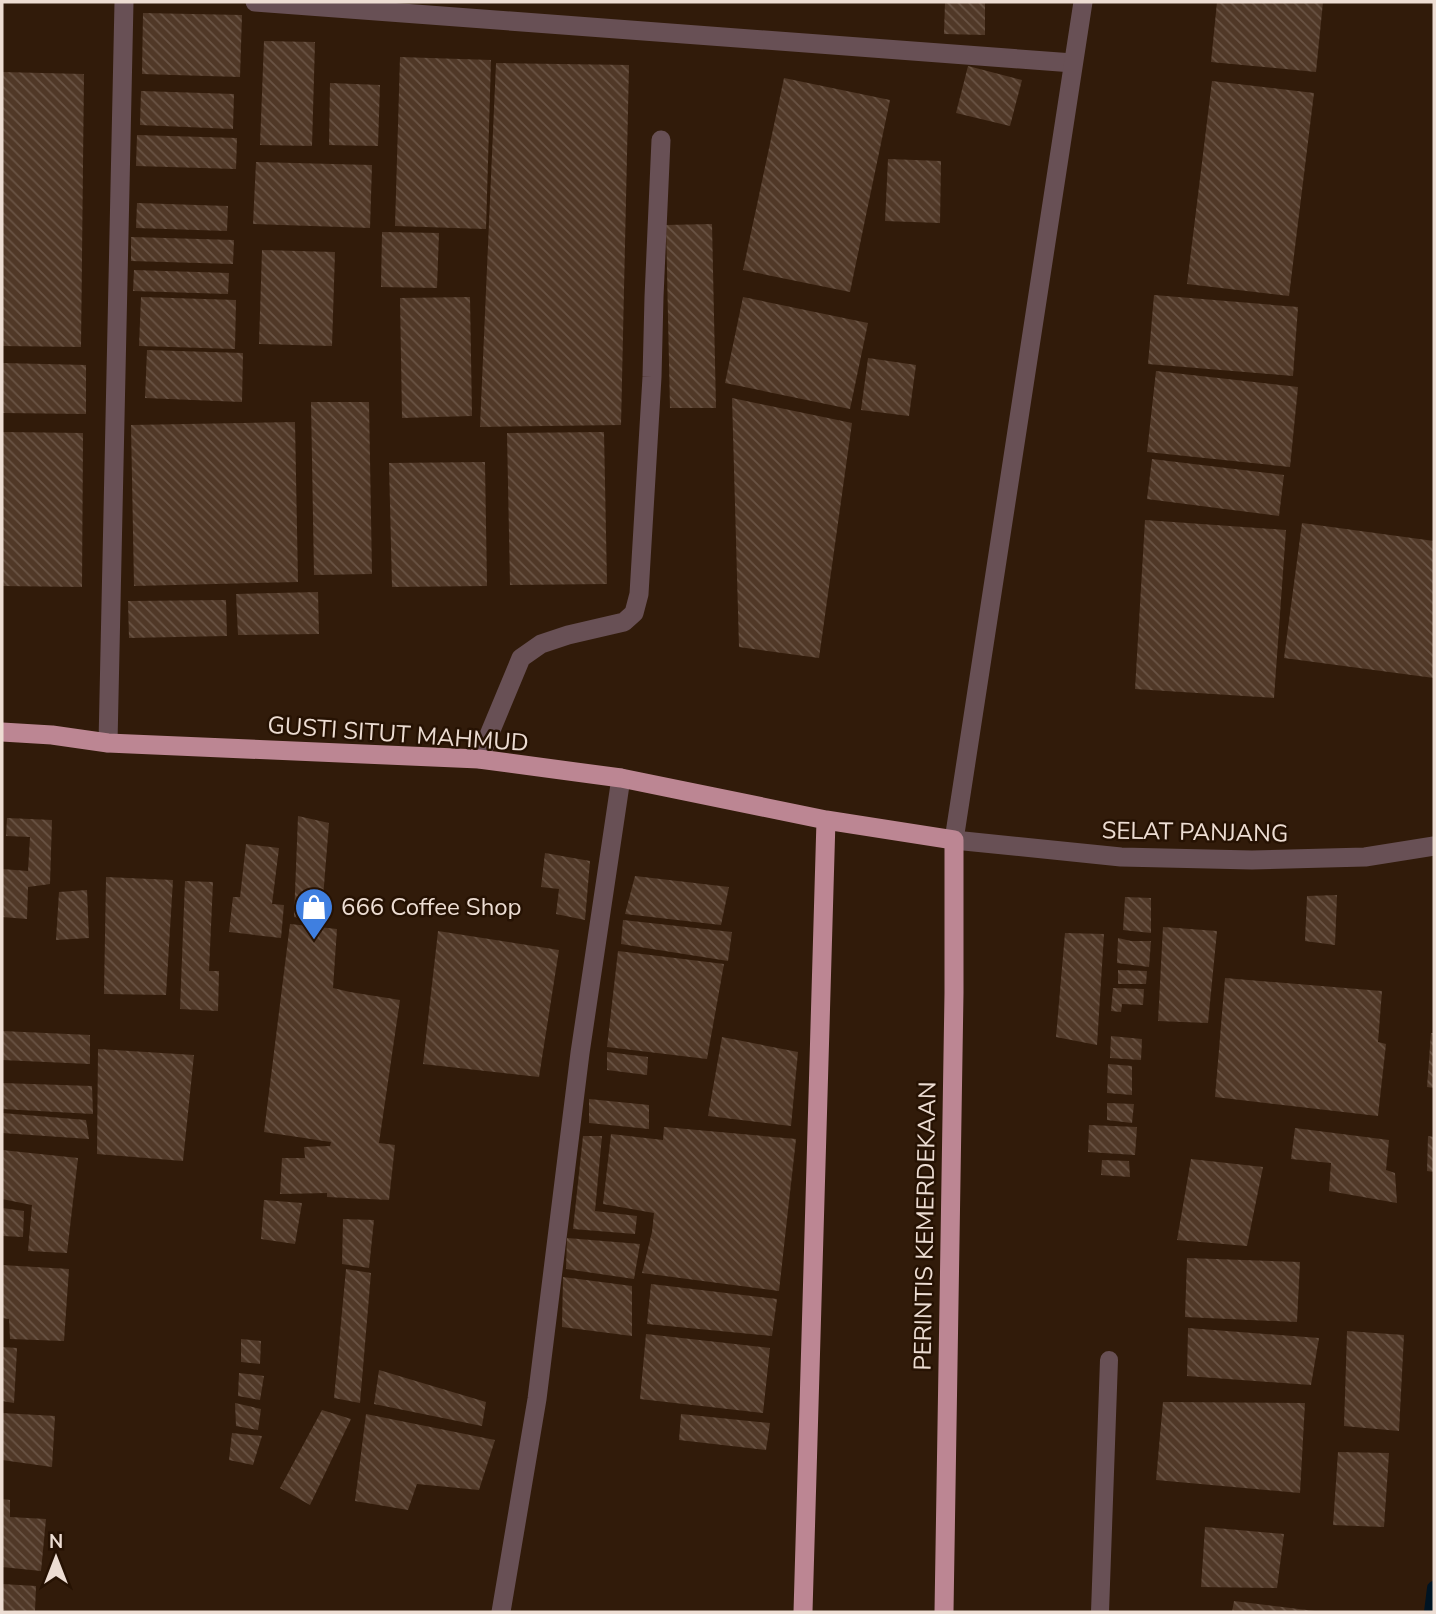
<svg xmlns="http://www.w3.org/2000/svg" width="1436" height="1614" font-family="'Nunito Sans',sans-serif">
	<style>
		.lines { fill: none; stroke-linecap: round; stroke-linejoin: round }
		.stream { stroke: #001423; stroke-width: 14 }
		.building { fill: url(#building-back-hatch) }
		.service { stroke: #685055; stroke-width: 18 }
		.minor { stroke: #685055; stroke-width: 19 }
		.tertiary { stroke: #685055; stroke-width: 19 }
		.trunk { stroke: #bc8693; stroke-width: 19 }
		.labels { text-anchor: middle; stroke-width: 5; stroke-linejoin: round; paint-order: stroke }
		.street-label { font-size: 24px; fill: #edddd3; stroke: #261203 }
		.poi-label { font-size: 24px; fill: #edddd3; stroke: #261203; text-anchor: start }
	</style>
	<defs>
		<pattern id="building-back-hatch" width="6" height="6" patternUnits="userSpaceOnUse" patternTransform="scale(1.75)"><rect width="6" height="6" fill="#503827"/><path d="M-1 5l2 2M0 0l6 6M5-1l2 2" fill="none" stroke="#6a5445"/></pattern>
	</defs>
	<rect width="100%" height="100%" fill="#311b0a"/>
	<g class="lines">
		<!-- stream -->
		<path class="stream" d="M1431,1612L1434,1588"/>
	</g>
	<!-- building -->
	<path class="building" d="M945,2H985V35L944,34Z
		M1217,2H1323L1316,72L1211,62Z
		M143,13L242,15L240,77L142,74Z
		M264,41L315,42L312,146L260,145Z
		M400,57L491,60L486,229L395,226Z
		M496,63L629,65L621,425L480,427Z
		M968,66L1022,80L1010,126L956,113Z
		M2,72L84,74L81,347L2,346Z
		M784,78L890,100L850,292L743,270Z
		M1212,81L1314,93L1289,296L1187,284Z
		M330,83L380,85L378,146L329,145Z
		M141,91L234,94L233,129L140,125Z
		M137,135L237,138L236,169L136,166Z
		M888,159L941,161L940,223L885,221Z
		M256,162L372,165L370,228L253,224Z
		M137,203L228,206L227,231L136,228Z
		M712,224L716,408H670L666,225Z
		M382,232L439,233L437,288L381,287Z
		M131,237L234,240L233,264L131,261Z
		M262,250L335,252L332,346L259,344Z
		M134,270L229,273L228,294L133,291Z
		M1154,295L1298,307L1293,376L1148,364Z
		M141,297L236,300L235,349L139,346Z
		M470,297L472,416L402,418L400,298Z
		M743,297L868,323L850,409L725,383Z
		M147,350L243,353L242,402L145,398Z
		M868,358L916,365L909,416L861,410Z
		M3,363L86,365V414L3,413Z
		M1156,371L1298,387L1290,467L1147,452Z
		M732,398L852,423L819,658L739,647Z
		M311,402H369L372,574L314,575Z
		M295,422L298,582L134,586L131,425Z
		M3,432L83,433L82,587L2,586Z
		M604,432L607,584L510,585L507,433Z
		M1152,459L1284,475L1279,516L1147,499Z
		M485,462L487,586L392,587L389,463Z
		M1145,520L1286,530L1274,698L1135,689Z
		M1302,523L1434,541V678L1284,658Z
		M318,592L319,634L238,635L236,594Z
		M226,600L227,636L129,638L128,601Z
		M298,816L329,823L321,923L294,917Z
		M7,818L52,820L50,884L28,887L27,919L2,917V869L28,871L30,837L6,836Z
		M246,844L279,848L272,904L284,905L281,938L229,932L233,897H240Z
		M545,853L590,861L585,920L556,914L559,889L541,887Z
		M635,876L729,887L721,925L625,914Z
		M106,877L173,880L166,995L104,994Z
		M185,881L213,882L209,971H219L218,1011L180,1009Z
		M87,890L89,938L56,940L59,892Z
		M1337,895L1335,945L1305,941L1307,896Z
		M1125,897L1151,898V933L1123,930Z
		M623,920L732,932L728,961L621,944Z
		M290,924L337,929L333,988L350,992L400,1000L379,1143L395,1145L389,1200L327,1197V1193L280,1194L282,1158H305L304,1147L330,1146L331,1142L264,1132Z
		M1163,927L1217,931L1208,1023L1158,1021Z
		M438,931L559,950L539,1077L423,1064Z
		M1065,933L1104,934L1097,1045L1056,1037Z
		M1118,938L1131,941H1151L1149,967L1117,963Z
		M618,951L724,964L707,1059L607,1047Z
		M1118,970L1147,971L1146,984H1118Z
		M1225,978L1382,991L1378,1042L1386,1044L1378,1116L1215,1097Z
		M1113,988L1144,989L1143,1005L1122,1004L1121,1012L1111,1011Z
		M2,1031L90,1035V1064L2,1060Z
		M1431,1033H1434V1088L1427,1087Z
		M1111,1036L1142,1039L1141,1060L1110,1058Z
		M722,1037L798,1052L791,1126L708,1116Z
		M98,1049L194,1055L183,1161L97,1154Z
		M607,1052L648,1057L647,1075L607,1070Z
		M1108,1064L1132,1066V1095L1107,1093Z
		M2,1083L92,1086L93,1114L2,1109Z
		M589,1099L649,1105V1129L589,1123Z
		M1107,1103L1134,1104L1132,1123L1107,1120Z
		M2,1113L86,1120L89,1139L2,1133Z
		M1089,1125L1137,1127L1135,1155L1088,1152Z
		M664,1127L796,1139L779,1291L642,1273L652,1232L654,1213L603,1204L611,1134L663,1140Z
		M1295,1128L1389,1140L1386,1170L1395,1173L1397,1203L1329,1191L1331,1163L1291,1159Z
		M583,1136H602L595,1211L637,1216L635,1234L573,1229Z
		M1428,1136L1434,1137V1172L1427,1171Z
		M2,1150L78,1158L67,1253L28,1251L32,1205L2,1199Z
		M1191,1159L1263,1167L1247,1246L1177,1240Z
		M1102,1160L1129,1161L1130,1177L1101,1175Z
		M264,1200L302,1203L295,1244L261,1239Z
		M2,1208L24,1211L23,1237L2,1236Z
		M343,1219L374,1220L369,1268L342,1264Z
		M567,1238L640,1244L634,1279L566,1269Z
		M1187,1258L1300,1262L1297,1322L1185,1317Z
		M2,1265L69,1269L64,1341L10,1339L9,1319L2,1318Z
		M346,1269L371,1273L360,1403L334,1398Z
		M563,1277L632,1286V1336L562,1327Z
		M651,1284L777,1299L772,1336L647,1324Z
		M1188,1328L1319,1338L1311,1385L1187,1376Z
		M1347,1331L1404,1335L1399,1431L1344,1426Z
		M646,1334L770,1348L763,1413L640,1399Z
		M241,1339L261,1341L260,1364L241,1362Z
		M2,1347L17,1348L14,1403L2,1401Z
		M379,1370L486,1402L482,1426L374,1404Z
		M239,1373L264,1376L260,1400L238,1396Z
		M1163,1402L1305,1403L1300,1493L1156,1480Z
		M235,1403L261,1409L258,1430L236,1426Z
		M322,1410L351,1419L310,1505L280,1488Z
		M2,1413L55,1416L52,1467L2,1460Z
		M366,1414L495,1440L479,1490L417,1484L408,1510L355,1501Z
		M681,1414L770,1423L766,1450L679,1440Z
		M232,1433L262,1436L253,1465L229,1460Z
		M1338,1452L1389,1453L1384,1527L1333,1525Z
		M2,1499L10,1500V1517L46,1519L41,1571L2,1567Z
		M1205,1527L1284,1534L1277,1588L1201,1587Z
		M2,1584L36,1586L35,1612L2,1610Z
		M1234,1601L1315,1611V1612H1232Z"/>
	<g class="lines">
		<!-- service -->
		<path class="service" d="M1100,1612L1109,1360"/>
		<!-- minor -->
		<path class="minor" d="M255,2L1073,63
			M108,743L124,2
			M479,759L521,658L541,644L568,635L624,622L634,613L639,594L652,377L654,297L661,140
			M954,840L1121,857L1252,860L1365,857L1434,846
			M501,1612L537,1399L580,1053L621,778"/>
		<!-- tertiary -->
		<path class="tertiary" d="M954,840L1083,2"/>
		<!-- trunk -->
		<path class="trunk" d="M2,732L52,735L108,743L479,759L621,778L826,820L954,840V993L944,1612
			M803,1612L826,820"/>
	</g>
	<!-- icons -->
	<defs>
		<symbol id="shop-pin" viewBox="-11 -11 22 30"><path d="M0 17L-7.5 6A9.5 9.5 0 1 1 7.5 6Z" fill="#3f7fe0" stroke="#261203"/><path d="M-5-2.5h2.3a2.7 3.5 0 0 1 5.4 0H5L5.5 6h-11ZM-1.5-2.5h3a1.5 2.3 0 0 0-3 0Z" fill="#fff"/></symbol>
	</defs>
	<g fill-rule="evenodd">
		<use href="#shop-pin" x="292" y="885" width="44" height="60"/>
	</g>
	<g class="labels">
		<!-- street labels -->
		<g class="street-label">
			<text transform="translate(398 734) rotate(4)" y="8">GUSTI SITUT MAHMUD</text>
			<text transform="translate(1195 832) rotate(1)" y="8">SELAT PANJANG</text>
			<text transform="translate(925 1226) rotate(-89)" y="8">PERINTIS KEMERDEKAAN</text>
		</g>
		<!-- poi labels -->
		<g class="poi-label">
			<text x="341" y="915">666 Coffee Shop</text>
		</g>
	</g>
	<!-- border -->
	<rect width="1436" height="1614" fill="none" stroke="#edddd3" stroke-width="7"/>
	<!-- north arrow -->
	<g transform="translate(56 1558)" stroke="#261203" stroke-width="5" paint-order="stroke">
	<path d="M0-5L12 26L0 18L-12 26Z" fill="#edddd3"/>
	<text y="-10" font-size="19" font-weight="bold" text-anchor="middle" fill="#edddd3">N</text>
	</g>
</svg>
